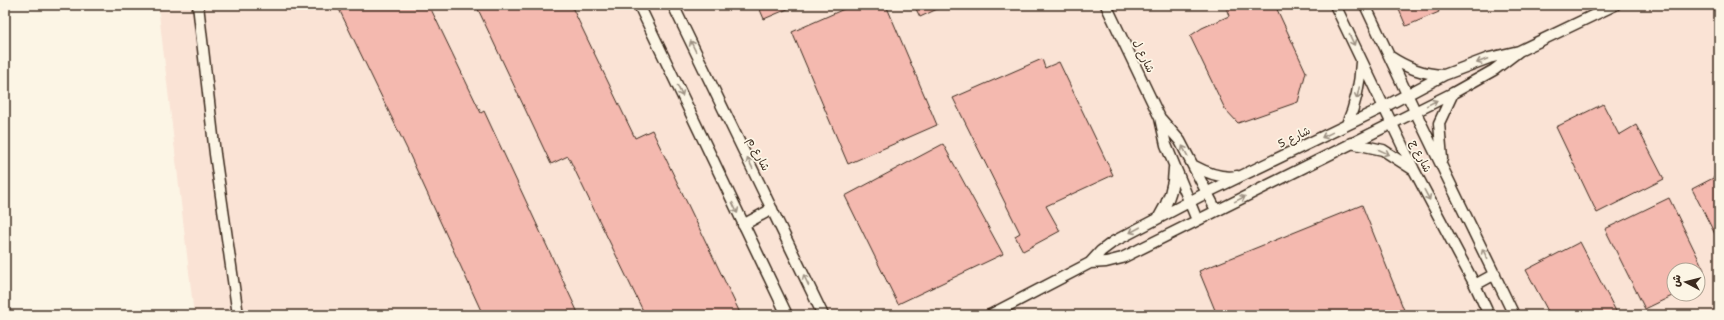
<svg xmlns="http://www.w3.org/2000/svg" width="1724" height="320" font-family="'Shantell Sans','Playpen Sans Arabic',sans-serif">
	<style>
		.built { fill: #fae3d5; fill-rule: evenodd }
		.building { fill: #f4b9af; stroke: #3b2a1e }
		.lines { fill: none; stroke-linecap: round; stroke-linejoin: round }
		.minor-casing { stroke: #3b2a1e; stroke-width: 13 }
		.minor { stroke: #fcf5e5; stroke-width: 10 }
		.oneway { stroke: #9c9082 }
		.labels { text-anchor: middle; stroke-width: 3.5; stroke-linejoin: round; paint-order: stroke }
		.street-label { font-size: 11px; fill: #3b2a1e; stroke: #fcf5e5 }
	</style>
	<rect width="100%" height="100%" fill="#fcf5e5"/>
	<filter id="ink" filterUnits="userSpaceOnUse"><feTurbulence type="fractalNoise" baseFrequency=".025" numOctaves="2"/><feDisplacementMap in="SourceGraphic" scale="8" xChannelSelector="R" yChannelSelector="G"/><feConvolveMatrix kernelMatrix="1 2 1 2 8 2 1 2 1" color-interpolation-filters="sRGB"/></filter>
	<g filter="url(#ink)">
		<!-- built -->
		<path class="built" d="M158,5H1719V315H194ZM1674,270H1698V294H1674Z"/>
		<!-- building -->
		<path class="building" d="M337,5H429L481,113L484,111L579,315H483L407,149Z
			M476,5H571L635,138L652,130L741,315H645L568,156L551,164Z
			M758,5H797L764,19Z
			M853,5H886L937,125L848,164L792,32Z
			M914,5H946L920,17Z
			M1225,5H1275L1306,72L1298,102L1238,123L1225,109L1190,36L1202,28L1229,16Z
			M1397,5H1436L1439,12L1406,26Z
			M1042,59L1045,68L1059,62L1113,175L1046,206L1060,231L1023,251L1015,236L1020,233L953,98Z
			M1603,104L1619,135L1636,125L1664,179L1597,213L1556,127Z
			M943,144L1003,254L898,304L845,196Z
			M1719,175V242L1692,189Z
			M1669,198L1704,270H1674V295L1645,309L1605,229Z
			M1362,205L1406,315H1217L1199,271Z
			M1580,242L1618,315H1550L1526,270Z"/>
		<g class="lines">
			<defs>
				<path id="minor" d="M198,5L215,154L238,315
					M639,5L787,315
					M673,5L823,315
					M1106,5L1160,118L1166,145L1197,220
					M1335,5L1414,170L1475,285L1489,315
					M1365,5L1415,111L1514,315
					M1389,56C1407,68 1423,74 1444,75
					M1161,119L1180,141L1216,210
					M1347,124C1356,104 1360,84 1361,62
					M1351,143L1383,150L1414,170
					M1442,159L1439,123L1453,93
					M1194,166C1207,173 1222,179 1237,176
					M1159,217C1169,201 1174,186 1174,168
					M743,225L772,209
					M1090,263L1106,262L1122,258L1453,93L1494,70L1519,51L1615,5
					M1475,285L1495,274
					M990,315L1090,263L1101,251L1113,242L1208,192L1384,107L1444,75L1489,58L1519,51"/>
			</defs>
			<!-- minor casing -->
			<use href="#minor" class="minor-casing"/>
			<!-- minor -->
			<use href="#minor" class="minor"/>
		</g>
		<!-- one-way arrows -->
		<defs><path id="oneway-shaft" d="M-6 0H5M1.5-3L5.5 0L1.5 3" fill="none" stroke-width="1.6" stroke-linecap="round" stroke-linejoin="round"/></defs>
		<g class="oneway">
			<use href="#oneway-shaft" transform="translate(1352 40) rotate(65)"/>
			<use href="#oneway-shaft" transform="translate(693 46) rotate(-116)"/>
			<use href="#oneway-shaft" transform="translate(1482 61) rotate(159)"/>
			<use href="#oneway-shaft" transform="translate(680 91) rotate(65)"/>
			<use href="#oneway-shaft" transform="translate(1358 93) rotate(102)"/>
			<use href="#oneway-shaft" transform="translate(1432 103) rotate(-26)"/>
			<use href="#oneway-shaft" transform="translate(1327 135) rotate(154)"/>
			<use href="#oneway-shaft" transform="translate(1185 151) rotate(-118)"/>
			<use href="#oneway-shaft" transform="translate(1384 152) rotate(25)"/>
			<use href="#oneway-shaft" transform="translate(750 163) rotate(-116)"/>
			<use href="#oneway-shaft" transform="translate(1427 195) rotate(62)"/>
			<use href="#oneway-shaft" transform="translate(1240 199) rotate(-26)"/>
			<use href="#oneway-shaft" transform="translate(735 208) rotate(65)"/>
			<use href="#oneway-shaft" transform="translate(1135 230) rotate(152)"/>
			<use href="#oneway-shaft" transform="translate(1485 254) rotate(-116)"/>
			<use href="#oneway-shaft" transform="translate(806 280) rotate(-115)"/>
		</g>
	</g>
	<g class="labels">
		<!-- street labels -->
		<g class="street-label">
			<text transform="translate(1144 56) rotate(65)" y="4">شارع ل</text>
			<text transform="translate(1294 137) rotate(-26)" y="4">شارع 5</text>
			<text transform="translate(759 154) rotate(64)" y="4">شارع م</text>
			<text transform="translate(1421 156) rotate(64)" y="4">شارع ج</text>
		</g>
	</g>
	<!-- margin -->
	<rect width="1724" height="320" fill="none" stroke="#fcf5e5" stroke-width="20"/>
	<rect x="10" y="10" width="1704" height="300" fill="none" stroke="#3b2a1e" stroke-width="1.5" filter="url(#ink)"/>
	<!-- north arrow -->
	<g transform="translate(1686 282) rotate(277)"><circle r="19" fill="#fcf5e5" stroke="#afa495"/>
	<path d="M0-3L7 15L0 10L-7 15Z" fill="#3b2a1e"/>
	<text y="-6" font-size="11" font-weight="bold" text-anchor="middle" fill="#3b2a1e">ش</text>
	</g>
</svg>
